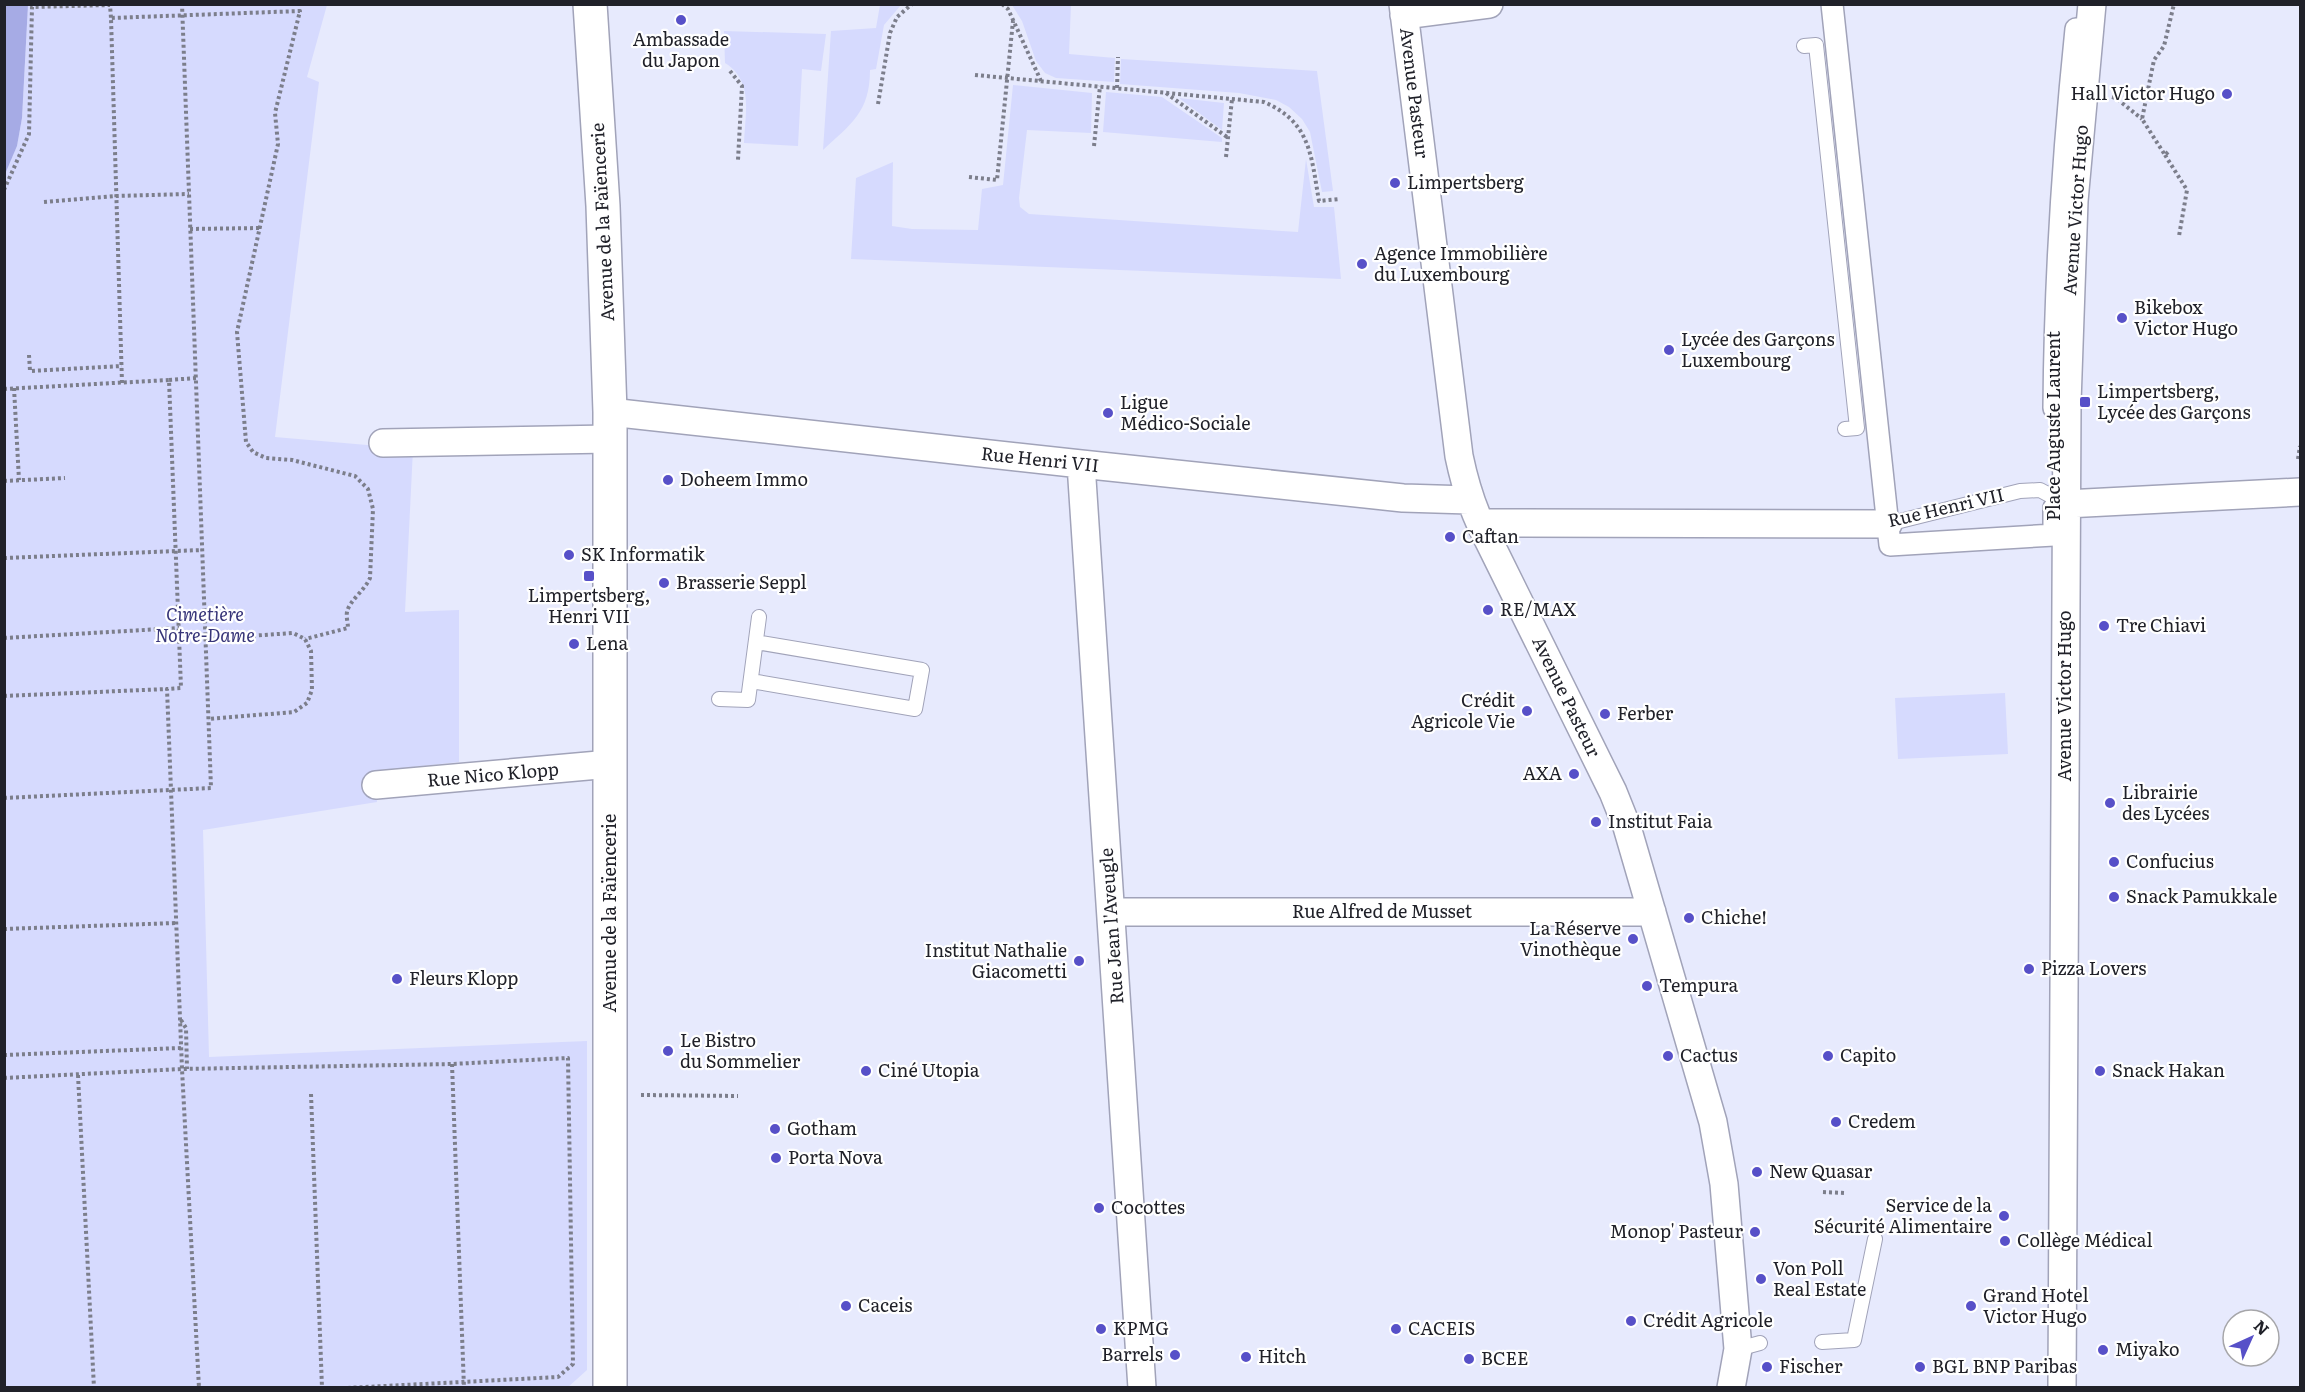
<svg xmlns="http://www.w3.org/2000/svg" width="2305" height="1392" font-family="Literata,serif">
	<style>
		.green { fill: #d6dafe }
		.forest { fill: #a6abe5 }
		.lines { fill: none; stroke-linecap: round; stroke-linejoin: round }
		.service-casing { stroke: #a1a3b9; stroke-width: 16 }
		.pedestrian-casing { stroke: #a1a3b9; stroke-width: 24 }
		.minor-casing { stroke: #a1a3b9; stroke-width: 30 }
		.secondary-casing { stroke: #a1a3b9; stroke-width: 36 }
		.path { stroke: #7c7e8b; stroke-width: 4; stroke-dasharray: 3 3; stroke-linecap: butt }
		.service { stroke: #fff; stroke-width: 14 }
		.pedestrian { stroke: #fff; stroke-width: 21 }
		.minor { stroke: #fff; stroke-width: 27 }
		.secondary { stroke: #fff; stroke-width: 33 }
		.poi-dot { fill: #5750c8; stroke: #fff; stroke-width: 2 }
		.labels { text-anchor: middle; stroke-width: 4.5; stroke-linejoin: round; paint-order: stroke }
		.poi-label { font-size: 18px; fill: #202129; stroke: #fff; text-anchor: start }
		.street-label { font-size: 18px; fill: #202129; stroke: #fff }
		.park-label { font-size: 18px; font-style: italic; fill: #363478; stroke: #fff }
	</style>
	<rect width="100%" height="100%" fill="#e7eafd"/>
	<!-- green -->
	<path class="green" d="M28,5H327L307,77L319,82L275,437L413,449L405,612L459,610V762L375,771L377,802L203,830L209,1057L587,1041V1370L567,1388H5L4,174L17,146L22,118Z
		M880,5H901L884,25L876,69L870,70C870,112 851,124 823,150L831,31L876,28Z
		M1012,5H1071L1069,54L1115,58L1114,82L1056,78L1045,73L1036,61L1022,21Z
		M724,31L826,34L821,71L802,69L798,146L744,143C745,113 754,81 725,63Z
		M1121,59L1317,71L1333,191L1322,192L1310,132L1302,119L1289,107L1276,100L1239,93L1120,84Z
		M1013,85L1092,93L1091,133L1027,130L1019,198L1020,207L1029,214L1298,232L1306,159L1314,207H1334L1341,279L851,259L856,178L893,162L892,226L912,229L978,230L982,189L1003,185Z
		M1106,92L1162,97L1222,138V142L1103,132Z
		M1179,98L1224,103L1222,130Z
		M2005,693L2008,754L1898,759L1895,698Z"/>
	<!-- forest -->
	<path class="forest" d="M5,4L28,5L22,118L17,146L5,174Z"/>
	<g class="lines">
		<defs>
			<path id="service" d="M1804,46L1816,45L1857,428L1845,429
				M1888,524L2020,491L2040,490L2066,504
				M751,681L915,709L922,670L756,642
				M719,699L748,700L759,617
				M1822,1342L1854,1340L1875,1239
				M1738,1349L1760,1343"/>
			<path id="pedestrian" d="M1832,4L1890,545L2054,535V508
				M2054,408C2055,281 2063,155 2076,29"/>
			<path id="minor" d="M1403,4L1459,456C1464,480 1470,501 1480,523L1613,792L1627,827L1713,1122L1724,1184L1738,1349L1731,1388
				M1404,15L1489,4
				M610,412L1081,464L1403,498L1469,500
				M383,443L610,439
				M1081,464L1142,1388
				M2066,504L2300,492
				M1480,523L1888,524
				M376,785L610,764
				M1111,912H1652
				M2062,1388L2067,403L2074,201L2092,4"/>
			<path id="secondary" d="M590,4L603,206L610,412V1388"/>
		</defs>
		<!-- service casing -->
		<use href="#service" class="service-casing"/>
		<!-- pedestrian casing -->
		<use href="#pedestrian" class="pedestrian-casing"/>
		<!-- minor casing -->
		<use href="#minor" class="minor-casing"/>
		<!-- secondary casing -->
		<use href="#secondary" class="secondary-casing"/>
		<!-- path -->
		<path class="path" d="M1002,4L1008,9L1041,81
			M730,71L742,86L738,160
			M975,75L1264,102C1311,122 1311,156 1319,201L1339,199
			M1117,88L1118,57
			M1166,93L1227,137
			M2112,97L2116,98L2142,119
			M878,104L890,33L897,17L912,4
			M1094,146L1100,86
			M2168,152L2165,155L2142,119L2154,60L2164,46L2174,4
			M2165,155L2187,190L2179,236
			M1226,157L1232,99
			M969,177L997,180L1013,21
			M4,190L29,134L32,7L110,5L111,18
			M44,202L116,196L189,194
			M190,229L259,228
			M29,355L30,371L122,366
			M196,378L169,380L181,688L167,689L182,1069L199,1388
			M122,383L111,18L300,11L275,113L278,144L237,332L246,442L253,452L266,458L292,460L355,476L368,489L373,509L370,578C365,590 349,601 347,612C346,617 348,623 348,628L305,639
			M14,388L19,480
			M4,389L169,380
			M2298,459L2300,446
			M4,481L65,478
			M4,558L202,550
			M4,638L179,628
			M205,639L293,633L305,639L311,651L312,690L307,703L294,712L208,719
			M4,696L167,689
			M4,798L211,788L182,4
			M4,929L176,923
			M181,1020L186,1028L187,1069
			M4,1055L181,1048
			M452,1064L464,1388
			M78,1075L94,1388
			M4,1078L182,1069L452,1064L568,1058L573,1364L558,1377L346,1388
			M311,1094L322,1388
			M641,1095L738,1096
			M1823,1192L1845,1193"/>
		<!-- service -->
		<use href="#service" class="service"/>
		<!-- pedestrian -->
		<use href="#pedestrian" class="pedestrian"/>
		<!-- minor -->
		<use href="#minor" class="minor"/>
		<!-- secondary -->
		<use href="#secondary" class="secondary"/>
	</g>
	<!-- markers -->
	<g class="poi-dot">
		<circle cx="681" cy="20" r="6"/>
		<circle cx="2227" cy="94" r="6"/>
		<circle cx="1395" cy="183" r="6"/>
		<circle cx="1362" cy="264" r="6"/>
		<circle cx="2122" cy="318" r="6"/>
		<circle cx="1669" cy="350" r="6"/>
		<rect x="2079" y="396" width="12" height="12" rx="3"/>
		<circle cx="1108" cy="413" r="6"/>
		<circle cx="668" cy="480" r="6"/>
		<circle cx="1450" cy="537" r="6"/>
		<circle cx="569" cy="555" r="6"/>
		<rect x="583" y="570" width="12" height="12" rx="3"/>
		<circle cx="664" cy="583" r="6"/>
		<circle cx="1488" cy="610" r="6"/>
		<circle cx="2104" cy="626" r="6"/>
		<circle cx="574" cy="644" r="6"/>
		<circle cx="1527" cy="711" r="6"/>
		<circle cx="1605" cy="714" r="6"/>
		<circle cx="1574" cy="774" r="6"/>
		<circle cx="2110" cy="803" r="6"/>
		<circle cx="1596" cy="822" r="6"/>
		<circle cx="2114" cy="862" r="6"/>
		<circle cx="2114" cy="897" r="6"/>
		<circle cx="1689" cy="918" r="6"/>
		<circle cx="1633" cy="939" r="6"/>
		<circle cx="1079" cy="961" r="6"/>
		<circle cx="2029" cy="969" r="6"/>
		<circle cx="397" cy="979" r="6"/>
		<circle cx="1647" cy="986" r="6"/>
		<circle cx="668" cy="1051" r="6"/>
		<circle cx="1668" cy="1056" r="6"/>
		<circle cx="1828" cy="1056" r="6"/>
		<circle cx="866" cy="1071" r="6"/>
		<circle cx="2100" cy="1071" r="6"/>
		<circle cx="1836" cy="1122" r="6"/>
		<circle cx="775" cy="1129" r="6"/>
		<circle cx="776" cy="1158" r="6"/>
		<circle cx="1757" cy="1172" r="6"/>
		<circle cx="1099" cy="1208" r="6"/>
		<circle cx="2004" cy="1216" r="6"/>
		<circle cx="1755" cy="1232" r="6"/>
		<circle cx="2005" cy="1241" r="6"/>
		<circle cx="1761" cy="1279" r="6"/>
		<circle cx="846" cy="1306" r="6"/>
		<circle cx="1971" cy="1306" r="6"/>
		<circle cx="1631" cy="1321" r="6"/>
		<circle cx="1101" cy="1329" r="6"/>
		<circle cx="1396" cy="1329" r="6"/>
		<circle cx="2103" cy="1350" r="6"/>
		<circle cx="1175" cy="1355" r="6"/>
		<circle cx="1246" cy="1357" r="6"/>
		<circle cx="1469" cy="1359" r="6"/>
		<circle cx="1767" cy="1367" r="6"/>
		<circle cx="1920" cy="1367" r="6"/>
	</g>
	<g class="labels">
		<!-- poi labels -->
		<g class="poi-label">
			<text x="681" y="46" text-anchor="middle">Ambassade<tspan x="681" dy="21">du Japon</tspan></text>
			<text x="2215" y="100" text-anchor="end">Hall Victor Hugo</text>
			<text x="1407" y="189">Limpertsberg</text>
			<text x="1374" y="260">Agence Immobilière<tspan x="1374" dy="21">du Luxembourg</tspan></text>
			<text x="2134" y="314">Bikebox<tspan x="2134" dy="21">Victor Hugo</tspan></text>
			<text x="1681" y="346">Lycée des Garçons<tspan x="1681" dy="21">Luxembourg</tspan></text>
			<text x="2097" y="398">Limpertsberg,<tspan x="2097" dy="21">Lycée des Garçons</tspan></text>
			<text x="1120" y="409">Ligue<tspan x="1120" dy="21">Médico-Sociale</tspan></text>
			<text x="680" y="486">Doheem Immo</text>
			<text x="1462" y="543">Caftan</text>
			<text x="581" y="561">SK Informatik</text>
			<text x="676" y="589">Brasserie Seppl</text>
			<text x="589" y="602" text-anchor="middle">Limpertsberg,<tspan x="589" dy="21">Henri VII</tspan></text>
			<text x="1500" y="616">RE/MAX</text>
			<text x="2116" y="632">Tre Chiavi</text>
			<text x="586" y="650">Lena</text>
			<text x="1515" y="707" text-anchor="end">Crédit<tspan x="1515" dy="21">Agricole Vie</tspan></text>
			<text x="1617" y="720">Ferber</text>
			<text x="1562" y="780" text-anchor="end">AXA</text>
			<text x="2122" y="799">Librairie<tspan x="2122" dy="21">des Lycées</tspan></text>
			<text x="1608" y="828">Institut Faia</text>
			<text x="2126" y="868">Confucius</text>
			<text x="2126" y="903">Snack Pamukkale</text>
			<text x="1701" y="924">Chiche!</text>
			<text x="1621" y="935" text-anchor="end">La Réserve<tspan x="1621" dy="21">Vinothèque</tspan></text>
			<text x="1067" y="957" text-anchor="end">Institut Nathalie<tspan x="1067" dy="21">Giacometti</tspan></text>
			<text x="2041" y="975">Pizza Lovers</text>
			<text x="409" y="985">Fleurs Klopp</text>
			<text x="1659" y="992">Tempura</text>
			<text x="680" y="1047">Le Bistro<tspan x="680" dy="21">du Sommelier</tspan></text>
			<text x="1680" y="1062">Cactus</text>
			<text x="1840" y="1062">Capito</text>
			<text x="878" y="1077">Ciné Utopia</text>
			<text x="2112" y="1077">Snack Hakan</text>
			<text x="1848" y="1128">Credem</text>
			<text x="787" y="1135">Gotham</text>
			<text x="788" y="1164">Porta Nova</text>
			<text x="1769" y="1178">New Quasar</text>
			<text x="1992" y="1212" text-anchor="end">Service de la<tspan x="1992" dy="21">Sécurité Alimentaire</tspan></text>
			<text x="1111" y="1214">Cocottes</text>
			<text x="1743" y="1238" text-anchor="end">Monop' Pasteur</text>
			<text x="2017" y="1247">Collège Médical</text>
			<text x="1773" y="1275">Von Poll<tspan x="1773" dy="21">Real Estate</tspan></text>
			<text x="1983" y="1302">Grand Hotel<tspan x="1983" dy="21">Victor Hugo</tspan></text>
			<text x="858" y="1312">Caceis</text>
			<text x="1643" y="1327">Crédit Agricole</text>
			<text x="1113" y="1335">KPMG</text>
			<text x="1408" y="1335">CACEIS</text>
			<text x="2115" y="1356">Miyako</text>
			<text x="1163" y="1361" text-anchor="end">Barrels</text>
			<text x="1258" y="1363">Hitch</text>
			<text x="1481" y="1365">BCEE</text>
			<text x="1779" y="1373">Fischer</text>
			<text x="1932" y="1373">BGL BNP Paribas</text>
		</g>
		<!-- street labels -->
		<g class="street-label">
			<text transform="translate(1414 93) rotate(83)" y="6">Avenue Pasteur</text>
			<text transform="translate(2076 210) rotate(-86)" y="6">Avenue Victor Hugo</text>
			<text transform="translate(603 222) rotate(-93)" y="6">Avenue de la Faïencerie</text>
			<text transform="translate(2054 426) rotate(-90)" y="6">Place Auguste Laurent</text>
			<text transform="translate(1040 460) rotate(6)" y="6">Rue Henri VII</text>
			<text transform="translate(1946 508) rotate(-13)" y="6">Rue Henri VII</text>
			<text transform="translate(2065 696) rotate(-90)" y="6">Avenue Victor Hugo</text>
			<text transform="translate(1566 697) rotate(64)" y="6">Avenue Pasteur</text>
			<text transform="translate(493 775) rotate(-5)" y="6">Rue Nico Klopp</text>
			<text x="1382" y="918">Rue Alfred de Musset</text>
			<text transform="translate(610 913) rotate(-90)" y="6">Avenue de la Faïencerie</text>
			<text transform="translate(1112 926) rotate(-94)" y="6">Rue Jean l'Aveugle</text>
		</g>
		<!-- park labels -->
		<g class="park-label">
			<text x="205" y="621">Cimetière<tspan x="205" dy="21">Notre-Dame</tspan></text>
		</g>
	</g>
	<!-- border -->
	<rect width="2305" height="1392" fill="none" stroke="#202129" stroke-width="12"/>
	<!-- north arrow -->
	<g transform="translate(2251 1338) rotate(45)"><circle r="28" fill="#ffffff" stroke="#a6a6a9" stroke-width="1.5"/>
	<path d="M0-4.5L10 22L0 15L-10 22Z" fill="#5750c8"/>
	<text y="-9" font-size="16" font-weight="bold" text-anchor="middle" fill="#202129">N</text>
	</g>
</svg>
